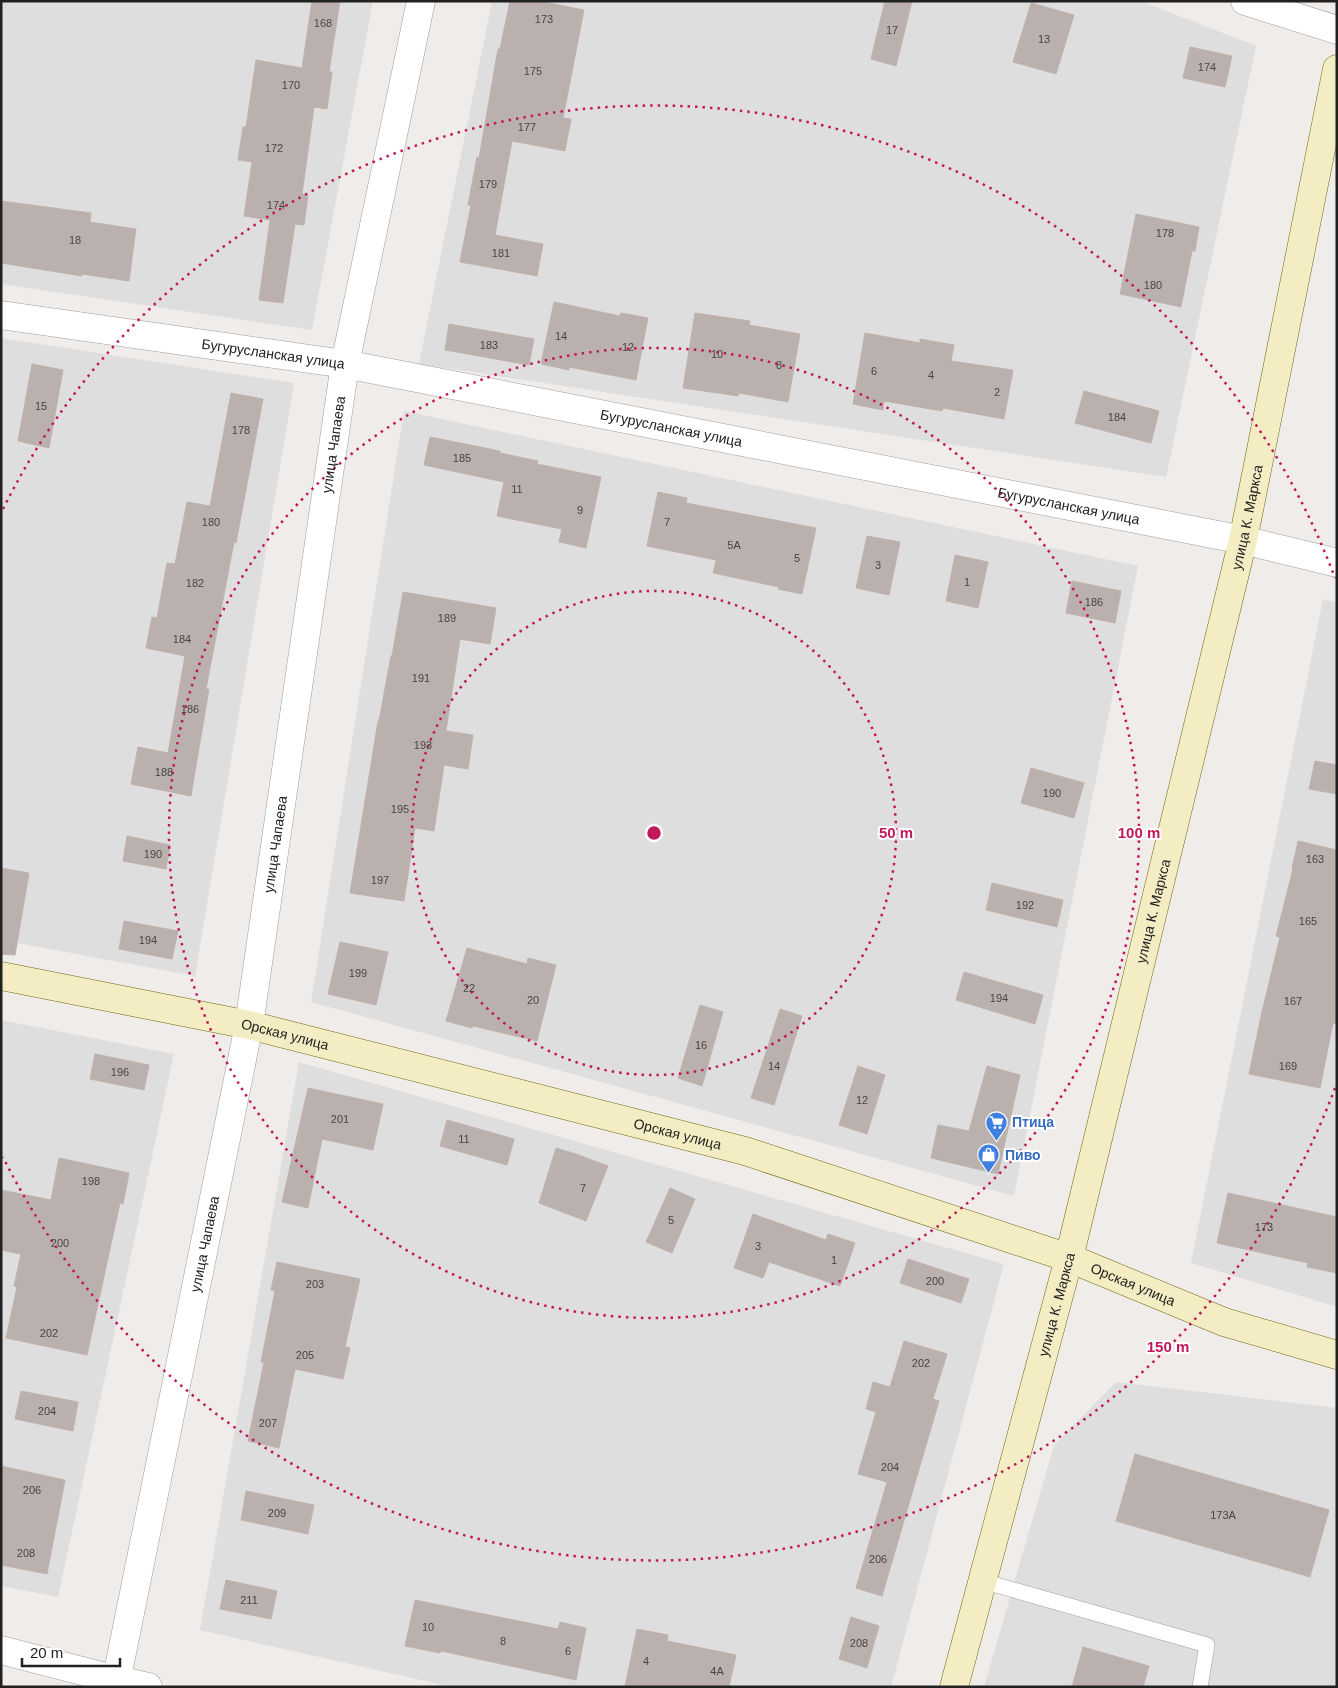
<svg xmlns="http://www.w3.org/2000/svg" width="1338" height="1688" font-family="Helvetica,sans-serif">
	<style>
		.residential { fill: #dfdede }
		.building { fill: #bab1ae; stroke: #c1b1ac }
		.lines { fill: none; stroke-linecap: round; stroke-linejoin: round }
		.lane-casing { stroke: #9e9e9e; stroke-width: 16 }
		.street-casing { stroke: #9e9e9e; stroke-width: 29 }
		.secondary-casing { stroke: #706710; stroke-width: 29 }
		.lane { stroke: #fff; stroke-width: 15 }
		.street { stroke: #fff; stroke-width: 28 }
		.secondary { stroke: #f4edc3; stroke-width: 28 }
		.ring { fill: none; stroke: #c2185b; stroke-width: 2.5; stroke-dasharray: 2.5 5 }
		.labels { text-anchor: middle; stroke-width: 4; stroke-linejoin: round; paint-order: stroke }
		.number-label { font-size: 11px; fill: #474544 }
		.street-label { font-size: 14px; fill: #212121; stroke: #fff }
		.shop-label { font-size: 14px; font-weight: bold; fill: #366cbe; stroke: #fff; text-anchor: start }
		.centre { fill: #c2185b; stroke: #fff; stroke-width: 2.5 }
		.ring-label { font-size: 15px; text-anchor: middle; font-weight: bold; fill: #c2185b; stroke: #fff; stroke-width: 4; stroke-linejoin: round; paint-order: stroke }
	</style>
	<rect width="100%" height="100%" fill="#f0ece9"/>
	<!-- residential -->
	<path class="residential" d="M1,1H373L312,330L1,284Z
		M492,1H1141L1256,46L1166,477L419,364Z
		M1,338L294,383L195,976L1,940Z
		M404,411L1138,566L1014,1196L311,1002Z
		M1323,599L1337,603V1307L1191,1263Z
		M1,1020L174,1054L58,1597L1,1586Z
		M299,1062L1004,1264L891,1687H452L200,1630Z
		M1116,1382L1337,1408V1687H984L1054,1445Z"/>
	<!-- building -->
	<path class="building" d="M312,1H340L329,72H332L327,109L314,107L302,194L308,195L304,225L295,224L283,303L259,300L270,220L244,216L252,162L238,160L243,127H246L256,60L302,68Z
		M510,1H539L584,10L563,118L571,119L565,151L512,141L495,235L543,244L537,276L460,262L471,205H468L477,157L479,158L498,49H500Z
		M885,1H912L896,66L871,59Z
		M1031,3L1074,15L1056,74L1013,62Z
		M1190,47L1232,56L1225,87L1183,78Z
		M1,201L91,213L90,222L136,229L129,281L82,274V276L1,263Z
		M1136,214L1199,227L1195,251H1192L1181,307L1120,294Z
		M554,302L620,316L621,313L648,318L636,380L569,367V370L541,364Z
		M695,313L750,321L749,325L800,334L788,402L739,393L738,396L683,388Z
		M449,324L534,339L529,365L445,350Z
		M865,333L920,343V339L954,345L951,361L1013,370L1004,419L943,408L942,411L884,401L883,410L853,404Z
		M32,364L63,370L49,448L18,441Z
		M1084,391L1159,411L1151,443L1075,423Z
		M231,393L263,399L236,543L234,542L206,689H209L191,796L131,784L138,747L168,753L185,656L146,648L152,617L157,618L167,563L175,564L187,502L210,506Z
		M430,437L500,451V453L538,461L537,464L601,477L586,548L559,542L562,529L497,516L504,482L424,465Z
		M658,492L687,498L686,503L816,528L802,594L778,589L779,587L713,573L716,560L647,546Z
		M867,536L900,542L889,595L856,588Z
		M955,555L988,562L978,608L946,601Z
		M1072,581L1121,591L1115,623L1066,613Z
		M403,592L496,608L490,644L460,639L446,731L473,735L468,769L444,765L434,831L415,828L404,901L350,893L378,721H379L391,656H392Z
		M1315,761L1337,765V794L1309,789Z
		M1031,768L1084,783L1074,818L1021,803Z
		M127,836L170,845L166,869L123,861Z
		M1298,841L1337,850V1024L1333,1023L1320,1088L1249,1074L1261,1016L1280,937L1276,936L1293,869H1292Z
		M1,868L29,873L15,955L1,954Z
		M992,883L1063,900L1057,927L986,910Z
		M124,921L178,931L172,959L119,949Z
		M340,942L388,952L376,1005L328,994Z
		M467,948L527,964L528,958L556,965L537,1041L473,1026L472,1028L446,1021Z
		M964,972L1043,995L1035,1024L956,1000Z
		M700,1005L723,1012L702,1086L678,1078Z
		M780,1009L802,1016L774,1105L751,1098Z
		M95,1054L149,1065L144,1090L90,1079Z
		M858,1066L885,1075L867,1134L839,1125Z
		M987,1066L1020,1075L998,1174L931,1158L938,1125L969,1131Z
		M308,1088L383,1104L373,1150L322,1139L308,1208L282,1202Z
		M447,1120L514,1139L507,1165L440,1146Z
		M556,1148L576,1154L608,1166L586,1221L539,1203Z
		M59,1158L129,1173L123,1204L120,1203L87,1355L6,1338L17,1287L14,1286L21,1254L1,1250V1190L51,1200Z
		M670,1188L695,1199L672,1253L646,1242Z
		M1228,1193L1337,1217V1273L1307,1267L1308,1263L1217,1243Z
		M753,1214L826,1240L828,1234L855,1243L840,1286L769,1262L763,1278L734,1268Z
		M908,1259L969,1279L961,1303L900,1283Z
		M277,1262L360,1279L345,1347L350,1348L343,1379L295,1369L279,1448L248,1441L264,1362H261L275,1291L271,1290Z
		M904,1341L947,1354L933,1399L939,1401L882,1596L856,1588L887,1482L858,1474L876,1412L866,1409L873,1382L890,1387Z
		M21,1391L78,1402L73,1431L15,1419Z
		M1135,1454L1329,1510L1310,1577L1116,1521Z
		M1,1466L65,1480L47,1574L1,1565Z
		M246,1491L314,1505L308,1534L241,1520Z
		M226,1580L277,1591L271,1619L220,1609Z
		M415,1600L558,1629L560,1622L586,1628L576,1680L441,1651L440,1653L405,1646Z
		M851,1617L879,1626L867,1668L839,1659Z
		M637,1629L668,1635L667,1641L736,1655L729,1687H625Z
		M1083,1647L1149,1666L1143,1687H1072Z"/>
	<g class="lines">
		<defs>
			<path id="lane" d="M982,1581L1207,1645L1200,1687"/>
			<g id="street">
				<path d="M1245,1L1337,30"/>
				<path id="s1" d="M1,315L345,364L1243,540L1337,563"/>
				<path d="M1,1650L117,1680L148,1687"/>
				<path id="s2" d="M115,1687L249,1025L345,364L421,1"/>
			</g>
			<g id="secondary">
				<path id="s3" d="M1,976L249,1025L745,1151L1069,1258L1224,1322L1337,1355"/>
				<path id="s4" d="M954,1687L1069,1258L1243,540L1337,69"/>
			</g>
		</defs>
		<!-- lane casing -->
		<use href="#lane" class="lane-casing"/>
		<!-- street casing -->
		<use href="#street" class="street-casing"/>
		<!-- secondary casing -->
		<use href="#secondary" class="secondary-casing"/>
		<!-- lane -->
		<use href="#lane" class="lane"/>
		<!-- street -->
		<use href="#street" class="street"/>
		<!-- secondary -->
		<use href="#secondary" class="secondary"/>
	</g>
	<!-- distance rings -->
	<g class="ring">
		<circle cx="654" cy="833" r="242"/>
		<circle cx="654" cy="833" r="485"/>
		<path d="M1335 1088A727 727 0 0 1 3 1157M3 509A727 727 0 0 1 1335 578"/>
	</g>
	<!-- icons -->
	<defs>
		<symbol id="supermarket-pin" viewBox="-11 -11 22 30"><path d="M0 17L-7.5 6A9.5 9.5 0 1 1 7.5 6Z" fill="#3f7fe0" stroke="#fff"/><path d="M-6-5.5h2.5l.6 2H6L4.5 2H-2.5L-4.4-4H-6ZM-1.5 3.2a1.3 1.3 0 1 0 .1 0ZM3 3.2a1.3 1.3 0 1 0 .1 0Z" fill="#fff"/></symbol>
		<symbol id="shop-pin" viewBox="-11 -11 22 30"><path d="M0 17L-7.5 6A9.5 9.5 0 1 1 7.5 6Z" fill="#3f7fe0" stroke="#fff"/><path d="M-5-2.5h2.3a2.7 3.5 0 0 1 5.4 0H5L5.5 6h-11ZM-1.5-2.5h3a1.5 2.3 0 0 0-3 0Z" fill="#fff"/></symbol>
	</defs>
	<g fill-rule="evenodd">
		<use href="#supermarket-pin" x="984" y="1110" width="25" height="34"/>
		<use href="#shop-pin" x="976" y="1142" width="25" height="34"/>
	</g>
	<g class="labels">
		<!-- number labels -->
		<g class="number-label">
			<text x="544" y="23">173</text>
			<text x="323" y="27">168</text>
			<text x="892" y="34">17</text>
			<text x="1044" y="43">13</text>
			<text x="1207" y="71">174</text>
			<text x="533" y="75">175</text>
			<text x="291" y="89">170</text>
			<text x="527" y="131">177</text>
			<text x="274" y="152">172</text>
			<text x="488" y="188">179</text>
			<text x="276" y="209">174</text>
			<text x="1165" y="237">178</text>
			<text x="75" y="244">18</text>
			<text x="501" y="257">181</text>
			<text x="1153" y="289">180</text>
			<text x="561" y="340">14</text>
			<text x="489" y="349">183</text>
			<text x="628" y="351">12</text>
			<text x="717" y="358">10</text>
			<text x="779" y="369">8</text>
			<text x="874" y="375">6</text>
			<text x="931" y="379">4</text>
			<text x="997" y="396">2</text>
			<text x="41" y="410">15</text>
			<text x="1117" y="421">184</text>
			<text x="241" y="434">178</text>
			<text x="462" y="462">185</text>
			<text x="517" y="493">11</text>
			<text x="580" y="514">9</text>
			<text x="211" y="526">180</text>
			<text x="667" y="526">7</text>
			<text x="734" y="549">5А</text>
			<text x="797" y="562">5</text>
			<text x="878" y="569">3</text>
			<text x="967" y="586">1</text>
			<text x="195" y="587">182</text>
			<text x="1094" y="606">186</text>
			<text x="447" y="622">189</text>
			<text x="182" y="643">184</text>
			<text x="421" y="682">191</text>
			<text x="190" y="713">186</text>
			<text x="423" y="749">193</text>
			<text x="164" y="776">188</text>
			<text x="1052" y="797">190</text>
			<text x="400" y="813">195</text>
			<text x="153" y="858">190</text>
			<text x="1315" y="863">163</text>
			<text x="380" y="884">197</text>
			<text x="1025" y="909">192</text>
			<text x="1308" y="925">165</text>
			<text x="148" y="944">194</text>
			<text x="358" y="977">199</text>
			<text x="469" y="992">22</text>
			<text x="999" y="1002">194</text>
			<text x="533" y="1004">20</text>
			<text x="1293" y="1005">167</text>
			<text x="701" y="1049">16</text>
			<text x="774" y="1070">14</text>
			<text x="1288" y="1070">169</text>
			<text x="120" y="1076">196</text>
			<text x="862" y="1104">12</text>
			<text x="340" y="1123">201</text>
			<text x="464" y="1143">11</text>
			<text x="91" y="1185">198</text>
			<text x="583" y="1192">7</text>
			<text x="671" y="1224">5</text>
			<text x="1264" y="1231">173</text>
			<text x="60" y="1247">200</text>
			<text x="758" y="1250">3</text>
			<text x="834" y="1264">1</text>
			<text x="935" y="1285">200</text>
			<text x="315" y="1288">203</text>
			<text x="49" y="1337">202</text>
			<text x="305" y="1359">205</text>
			<text x="921" y="1367">202</text>
			<text x="47" y="1415">204</text>
			<text x="268" y="1427">207</text>
			<text x="890" y="1471">204</text>
			<text x="32" y="1494">206</text>
			<text x="277" y="1517">209</text>
			<text x="1223" y="1519">173А</text>
			<text x="26" y="1557">208</text>
			<text x="878" y="1563">206</text>
			<text x="249" y="1604">211</text>
			<text x="428" y="1631">10</text>
			<text x="503" y="1645">8</text>
			<text x="859" y="1647">208</text>
			<text x="568" y="1655">6</text>
			<text x="646" y="1665">4</text>
			<text x="717" y="1675">4А</text>
		</g>
		<!-- street labels -->
		<g class="street-label">
			<text dy="5" stroke="none"><textPath href="#s1" startOffset="275">Бугурусланская улица</textPath></text>
			<text dy="5" stroke="none"><textPath href="#s1" startOffset="680">Бугурусланская улица</textPath></text>
			<text dy="5" stroke="none"><textPath href="#s2" startOffset="1262">улица Чапаева</textPath></text>
			<text dy="5" stroke="none"><textPath href="#s1" startOffset="1085">Бугурусланская улица</textPath></text>
			<text dy="5" stroke="none"><textPath href="#s4" startOffset="1206">улица К. Маркса</textPath></text>
			<text dy="5" stroke="none"><textPath href="#s2" startOffset="858">улица Чапаева</textPath></text>
			<text dy="5" stroke="none"><textPath href="#s4" startOffset="801">улица К. Маркса</textPath></text>
			<text dy="5" stroke="none"><textPath href="#s3" startOffset="290">Орская улица</textPath></text>
			<text dy="5" stroke="none"><textPath href="#s3" startOffset="695">Орская улица</textPath></text>
			<text dy="5" stroke="none"><textPath href="#s2" startOffset="452">улица Чапаева</textPath></text>
			<text dy="5" stroke="none"><textPath href="#s3" startOffset="1175">Орская улица</textPath></text>
			<text dy="5" stroke="none"><textPath href="#s4" startOffset="396">улица К. Маркса</textPath></text>
		</g>
		<!-- shop labels -->
		<g class="shop-label">
			<text x="1012" y="1127">Птица</text>
			<text x="1005" y="1160">Пиво</text>
		</g>
	</g>
	<circle cx="654" cy="833" r="8" class="centre"/>
	<g class="ring-label">
		<text x="896" y="838">50 m</text>
		<text x="1139" y="838">100 m</text>
		<text x="1168" y="1352">150 m</text>
	</g>
	<!-- border -->
	<rect width="1338" height="1688" fill="none" stroke="#212121" stroke-width="5"/>
	<!-- scale -->
	<path d="M22 1658v8h98v-8" fill="none" stroke="#212121" stroke-width="2.5"/>
	<text x="30" y="1658" font-size="15" fill="#212121" stroke="#ffffff" stroke-width="4" paint-order="stroke">20 m</text>
</svg>
